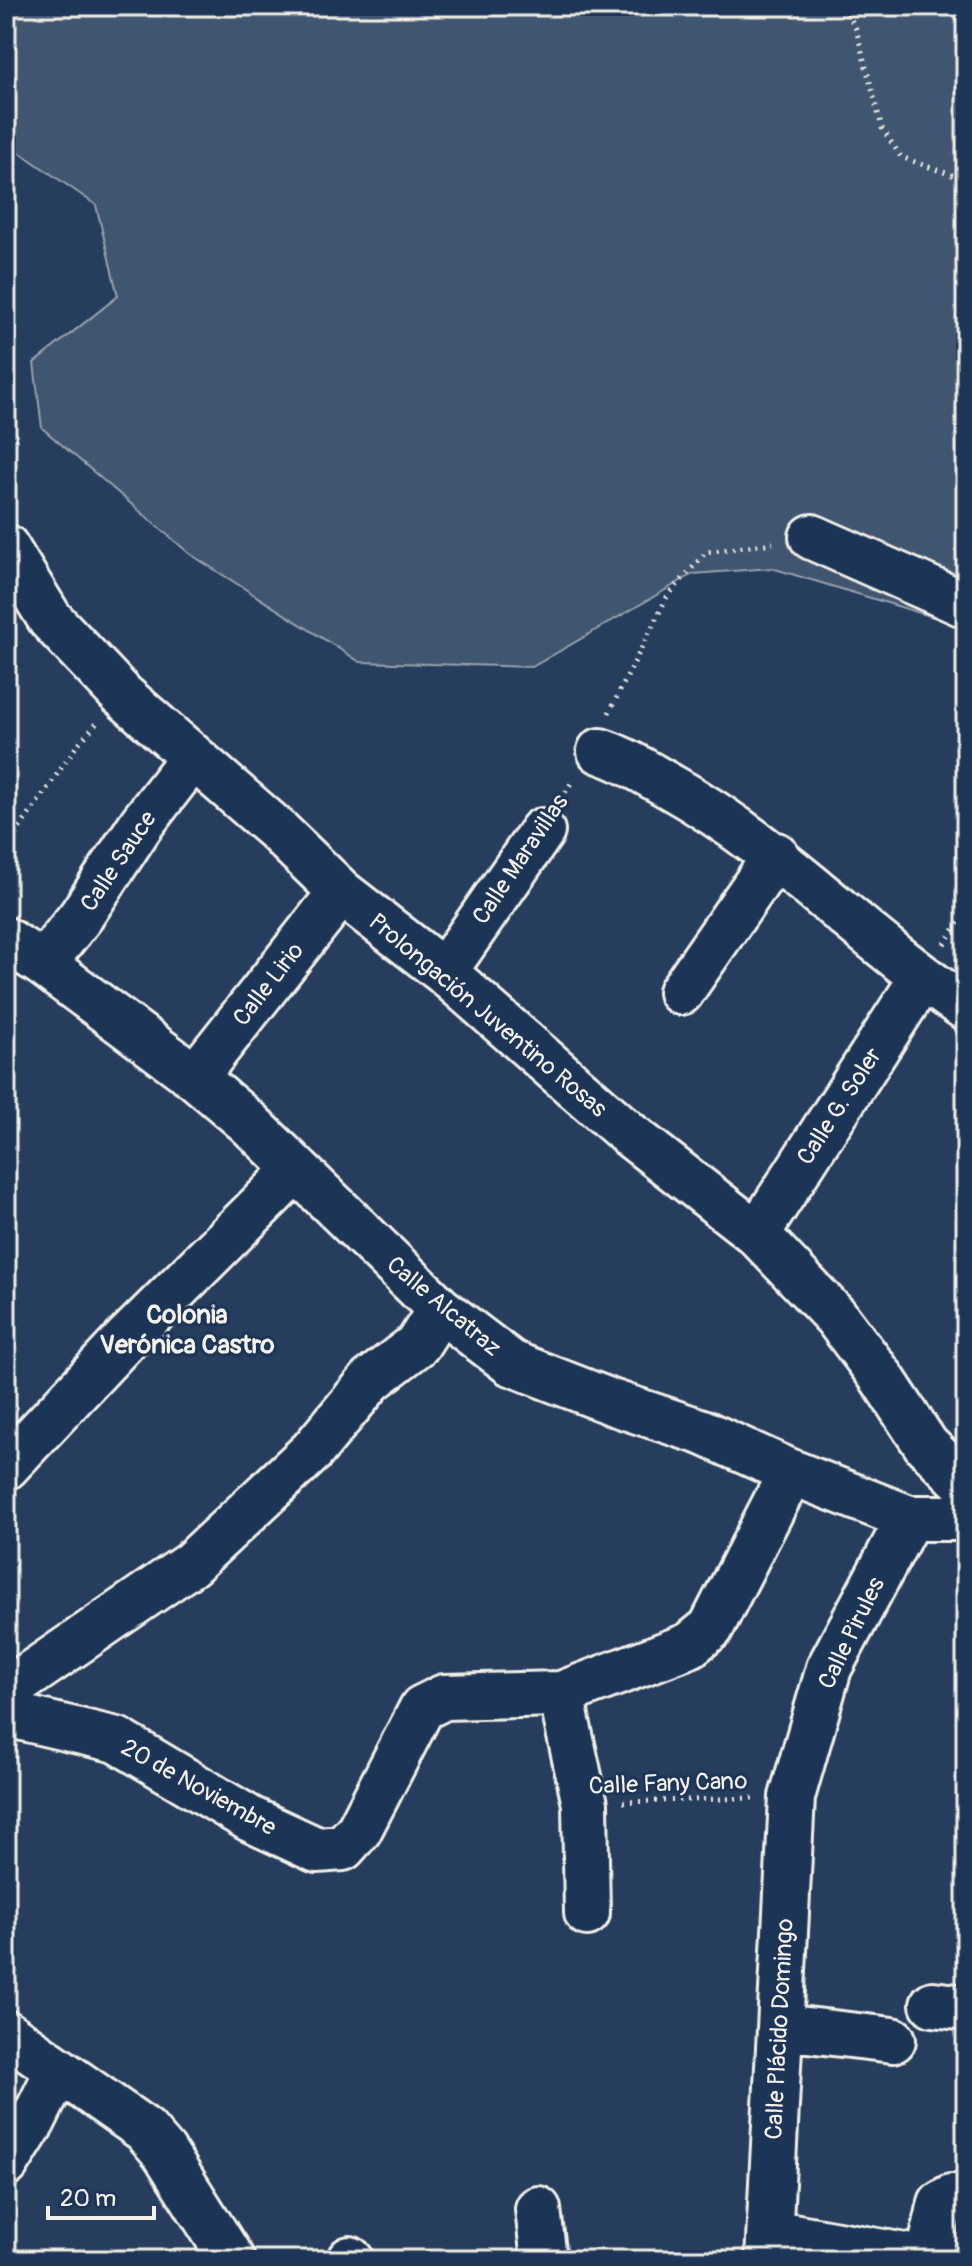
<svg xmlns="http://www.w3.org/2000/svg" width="972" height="2266" font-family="Pangolin,sans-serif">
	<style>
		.green { fill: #40546f; stroke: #9aa2ac; stroke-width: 2 }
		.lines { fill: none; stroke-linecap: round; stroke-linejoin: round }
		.minor-casing { stroke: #f4f1e8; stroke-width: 50 }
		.path { stroke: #f4f1e8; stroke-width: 5; stroke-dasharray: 2 6; stroke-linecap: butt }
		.minor { stroke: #1d3557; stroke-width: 44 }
		.labels { text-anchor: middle; stroke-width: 6; stroke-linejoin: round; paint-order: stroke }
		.street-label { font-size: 24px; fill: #f4f1e8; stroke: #1d3557 }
		.neighbourhood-label { font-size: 26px; font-weight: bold; fill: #f4f1e8; stroke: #1d3557 }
	</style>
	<rect width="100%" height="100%" fill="#263d5d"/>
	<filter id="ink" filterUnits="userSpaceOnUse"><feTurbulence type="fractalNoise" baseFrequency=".0125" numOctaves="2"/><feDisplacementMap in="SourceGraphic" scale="16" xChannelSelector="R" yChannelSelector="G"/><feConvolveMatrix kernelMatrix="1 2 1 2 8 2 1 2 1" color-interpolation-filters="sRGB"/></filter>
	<g filter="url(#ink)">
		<!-- green -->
		<path class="green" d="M6,6H966V627L772,568L693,574L532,667L360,662L190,554L42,428L34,363L118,296L96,205L6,143Z"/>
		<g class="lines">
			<defs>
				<path id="minor" d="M812,537L966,605
					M6,547L50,619L122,695L276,829L341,892L444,972L629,1134L757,1234L836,1317L882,1378L926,1445L966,1485
					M600,751C625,759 648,774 671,787C780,848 863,939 966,1008
					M6,940L43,964L195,1077L249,1123L440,1309L511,1363L614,1403L702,1432L791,1472L909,1518H966
					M43,964L81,916L142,823L193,757
					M444,972L542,831
					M681,992L776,855
					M195,1077L341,892
					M757,1234L922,978
					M6,1467L127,1338L296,1170
					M6,1691L191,1564L312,1451L371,1380L418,1344L440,1309
					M561,1694L585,1804L587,1913
					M6,1714L117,1740L250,1819L317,1850L343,1848L359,1830L422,1708L444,1697L561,1694L690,1645L711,1628L791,1472
					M933,2004L966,2008
					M781,2027L893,2040
					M6,2033L145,2130L164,2152L232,2260
					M6,2164L33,2121L58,2070
					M538,2209L544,2260
					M770,2232L928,2260L941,2203L951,2197L966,2198
					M350,2259L351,2260
					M768,2260L792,1797L829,1668L909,1518"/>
			</defs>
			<!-- minor casing -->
			<use href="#minor" class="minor-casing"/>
			<!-- path -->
			<path class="path" d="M844,6L856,29L882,128L901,157L966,180
				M609,713L667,597L706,552L773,543
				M561,799L573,780
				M6,848L78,744L97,723
				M944,944L966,912
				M623,1802L753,1798"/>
			<!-- minor -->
			<use href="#minor" class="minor"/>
		</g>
	</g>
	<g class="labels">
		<!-- street labels -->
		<g class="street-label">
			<text transform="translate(520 859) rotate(-56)" y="8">Calle Maravillas</text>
			<text transform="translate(118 861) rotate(-56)" y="8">Calle Sauce</text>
			<text transform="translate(268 984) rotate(-52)" y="8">Calle Lirio</text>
			<text transform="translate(488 1015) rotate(40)" y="8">Prolongación Juventino Rosas</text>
			<text transform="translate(839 1106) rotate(-57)" y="8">Calle G. Soler</text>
			<text transform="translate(444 1306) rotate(40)" y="8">Calle Alcatraz</text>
			<text transform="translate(851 1633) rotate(-64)" y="8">Calle Pirules</text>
			<text transform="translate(668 1783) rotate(-2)" y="8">Calle Fany Cano</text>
			<text transform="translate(199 1787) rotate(29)" y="8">20 de Noviembre</text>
			<text transform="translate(779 2029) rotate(-87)" y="8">Calle Plácido Domingo</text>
		</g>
		<!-- neighbourhood labels -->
		<g class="neighbourhood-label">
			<text x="187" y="1323">Colonia<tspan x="187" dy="30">Verónica Castro</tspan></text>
		</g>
	</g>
	<!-- margin -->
	<rect width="972" height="2266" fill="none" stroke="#1d3557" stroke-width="32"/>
	<rect x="16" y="16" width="940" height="2234" fill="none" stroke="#f4f1e8" stroke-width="3" filter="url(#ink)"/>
	<!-- scale -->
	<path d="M48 2206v12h106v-12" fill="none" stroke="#f4f1e8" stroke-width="4"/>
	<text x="60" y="2206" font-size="24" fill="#f4f1e8" stroke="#1d3557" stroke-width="6" paint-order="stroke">20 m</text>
</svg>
